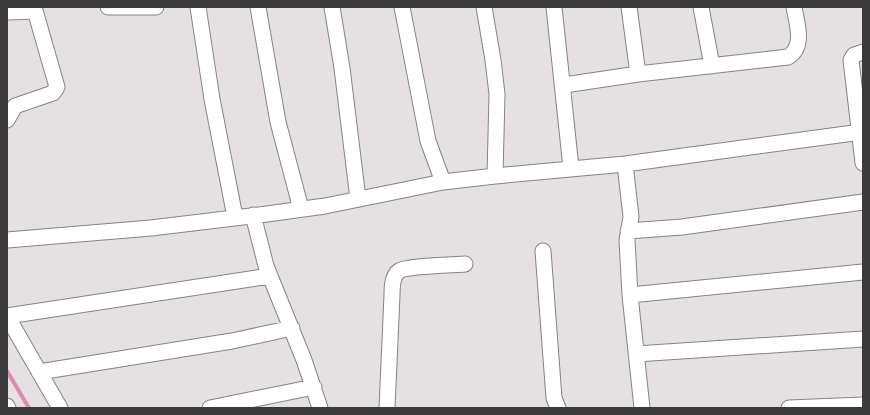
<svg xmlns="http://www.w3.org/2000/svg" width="870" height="415" font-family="'Work Sans',sans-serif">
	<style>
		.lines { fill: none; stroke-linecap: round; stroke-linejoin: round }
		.stream { stroke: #e089b5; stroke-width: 4 }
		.street-casing { stroke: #868284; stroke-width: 17 }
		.street { stroke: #fff; stroke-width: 15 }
	</style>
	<rect width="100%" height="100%" fill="#e5e1e3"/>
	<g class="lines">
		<!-- stream -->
		<path class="stream" d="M7,371L29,408"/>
		<defs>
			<path id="street" d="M108,7H156
				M198,7L212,99L235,217
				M258,7L278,122L301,209
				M332,7L342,68L358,199
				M402,7L428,141L443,182
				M484,7L493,60L497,94L495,176
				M554,7L571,168
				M629,7L638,74
				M701,7L712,66
				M7,12L35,11
				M863,52L854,55L851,60L863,163
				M564,85L638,74L788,57C805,47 797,24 794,7
				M7,120L15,106L53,93L57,87L34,7
				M625,164L631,217L627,240L630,295L642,408
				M253,215L266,266L304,360L320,408
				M628,231L682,227L863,202
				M7,240L151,228L267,214L325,206L443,182L495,176L625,164L861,132
				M543,251L554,398L558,408
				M630,295L863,272
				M7,316L270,276
				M7,316L60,408
				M636,354L863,339
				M39,372L232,341L292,328
				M7,406L8,408
				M210,408L314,387
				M387,408L392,295C392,288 392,276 399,271C406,266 454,265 465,264
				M789,408L863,405"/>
		</defs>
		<!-- street casing -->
		<use href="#street" class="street-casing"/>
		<!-- street -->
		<use href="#street" class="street"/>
	</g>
	<!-- border -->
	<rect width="870" height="415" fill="none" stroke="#3b3a3a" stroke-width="16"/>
</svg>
